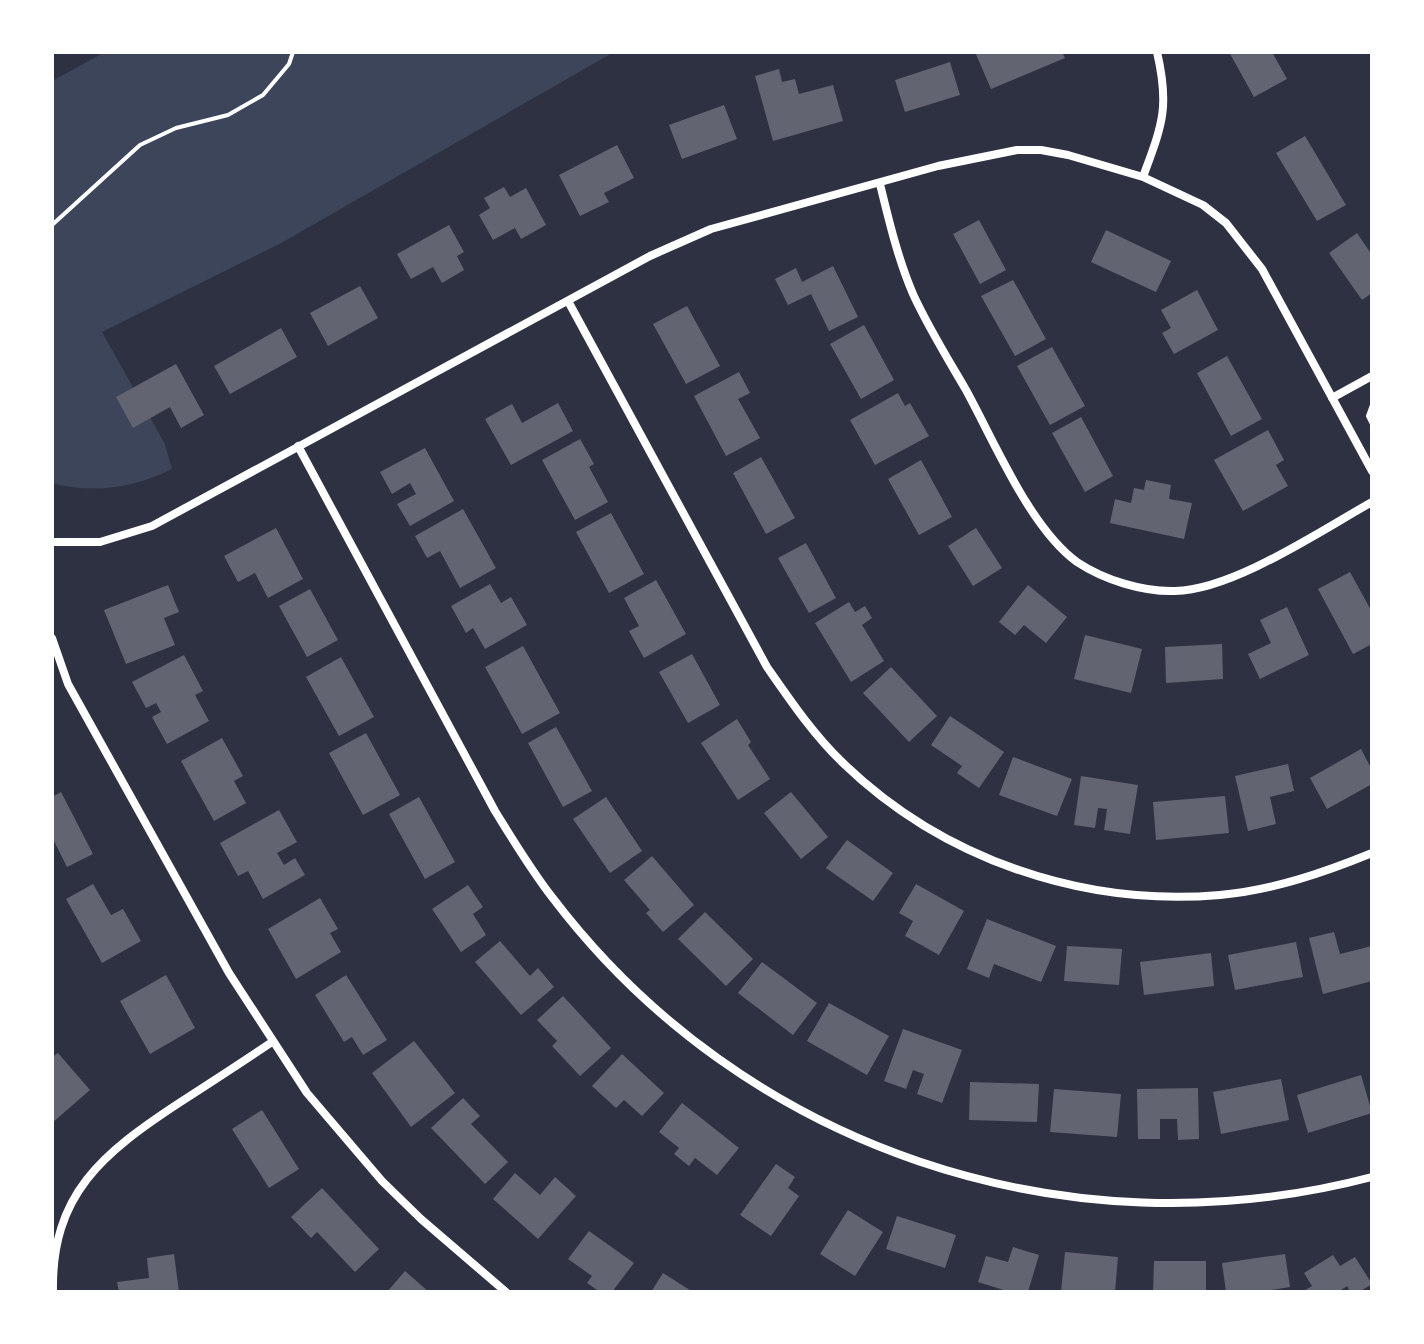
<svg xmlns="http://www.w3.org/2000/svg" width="1424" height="1344" font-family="'Playfair Display',serif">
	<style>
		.green { fill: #3c4559 }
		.building { fill: #626471 }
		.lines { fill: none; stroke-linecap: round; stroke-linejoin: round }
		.path { stroke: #fff; stroke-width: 4 }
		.minor { stroke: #fff; stroke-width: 8 }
	</style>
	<rect width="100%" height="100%" fill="#2d3142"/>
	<!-- green -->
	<path class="green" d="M105,52H614L283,242L102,332L165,444L172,469C134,488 93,494 52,483V81Z"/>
	<!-- building -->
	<path class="building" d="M975,52H1062L1065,58L991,89Z
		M1229,52H1272L1287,79L1254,97Z
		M950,62L960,95L905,112L895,80Z
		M779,69L782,82L795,79L799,94L833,85L843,121L773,141L755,76Z
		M724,105L737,139L682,159L669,125Z
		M1305,136L1346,205L1317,221L1276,153Z
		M617,145L634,178L604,193L609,202L580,216L559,175Z
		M504,187L510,197L526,188L546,225L521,239L515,228L493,240L479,215L490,208L484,198Z
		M979,220L1006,270L980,284L953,234Z
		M449,225L464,252L457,256L464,270L442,283L433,267L411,279L397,254Z
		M1106,230L1171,261L1156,292L1091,262Z
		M1357,233L1372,255V293L1362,300L1329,253Z
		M833,266L858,317L829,331L811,294L788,305L775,279L796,268L802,282Z
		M1013,280L1046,339L1015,356L981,296Z
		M360,286L378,318L328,346L310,313Z
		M1197,290L1218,330L1174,354L1162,333L1171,328L1161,310Z
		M687,306L720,366L686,384L653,324Z
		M864,325L894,380L861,399L830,344Z
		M281,328L297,357L230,394L214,366Z
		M1052,347L1085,406L1050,425L1017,366Z
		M1227,356L1262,419L1231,436L1197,373Z
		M176,364L204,415L181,428L170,407L133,428L116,397Z
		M739,372L750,393L738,399L760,438L726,456L694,396Z
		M898,393L905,406L910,403L929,436L875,465L850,420Z
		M558,403L573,431L511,465L485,419L512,404L522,423Z
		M1081,417L1113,476L1085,492L1052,433Z
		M1268,430L1284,460L1276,465L1288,486L1243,511L1214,460Z
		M580,439L594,464L589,467L608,502L575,520L542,460Z
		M425,448L454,501L410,526L397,504L416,494L410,483L392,494L380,472Z
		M761,457L795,518L766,534L733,473Z
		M921,460L952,517L919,535L888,479Z
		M1146,480L1171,485L1169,499L1192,503L1184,539L1110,523L1115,499L1131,503L1134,488L1144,490Z
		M463,509L496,568L460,588L440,551L427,558L415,536Z
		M611,513L644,574L609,593L576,532Z
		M276,528L303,579L268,598L255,573L238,582L224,556Z
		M976,528L1002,568L973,586L948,546Z
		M806,543L836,598L809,613L778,558Z
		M1350,572L1372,612V644L1353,654L1318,589Z
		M656,580L686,634L644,658L629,631L639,626L624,598Z
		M490,584L501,603L511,597L527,625L485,649L473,628L466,633L451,606Z
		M168,585L179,612L164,618L175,645L126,664L104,610Z
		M1028,585L1067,617L1046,643L1024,625L1015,635L999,622Z
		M310,589L338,640L307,657L279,606Z
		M849,602L855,612L865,606L872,618L862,625L884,661L851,682L815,623Z
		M1287,607L1309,655L1260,679L1248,654L1271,643L1260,620Z
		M1085,635L1142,649L1131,693L1074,679Z
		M1222,644L1223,679L1166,683L1165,647Z
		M523,646L560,713L522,734L485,667Z
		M692,654L720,705L688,723L659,672Z
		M184,655L203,691L195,695L209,721L167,744L152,717L161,712L156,703L146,708L132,682Z
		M341,657L374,717L339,736L306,677Z
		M891,667L937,716L909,742L863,693Z
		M950,716L1004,752L979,788L957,773L962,766L931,745Z
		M737,719L751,742L748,745L770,779L738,800L701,743Z
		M556,727L592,791L563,807L528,743Z
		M366,733L400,795L363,815L329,753Z
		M222,738L243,776L234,781L246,803L214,821L181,761Z
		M1361,749L1372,770V784L1327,809L1310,778Z
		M1013,757L1072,779L1057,816L999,795Z
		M1288,764L1294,791L1270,797L1276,824L1248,831L1235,776Z
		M1081,776L1138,785L1130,834L1104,830L1107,809L1098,808L1095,828L1074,825Z
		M61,792L93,854L67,867L52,837V797Z
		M791,792L828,837L801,859L764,813Z
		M1225,796L1229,833L1156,840L1153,802Z
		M419,797L455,862L425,879L389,814Z
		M606,797L642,851L610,873L573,819Z
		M279,810L297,842L277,853L284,865L295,858L305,875L263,899L248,871L238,876L220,843Z
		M847,840L893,873L873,901L826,868Z
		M652,856L694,905L663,932L646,913L650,910L624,880Z
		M93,884L111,915L123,909L141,941L102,963L66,899Z
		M916,884L964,911L939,955L905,936L913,921L899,913Z
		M468,885L483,907L473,914L486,935L461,952L432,909Z
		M320,898L338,929L330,933L341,952L296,979L268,929Z
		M705,912L753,959L726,986L678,939Z
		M987,919L1056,946L1041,982L994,964L989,978L967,969Z
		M1334,932L1340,954L1372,946V981L1323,994L1309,938Z
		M500,941L530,976L538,968L554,987L521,1015L475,962Z
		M1296,942L1303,977L1235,990L1228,955Z
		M1067,946L1122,949L1119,985L1064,981Z
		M1211,953L1214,986L1144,995L1140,962Z
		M762,962L817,1003L793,1035L738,993Z
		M166,975L195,1028L150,1054L120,1001Z
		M346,975L387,1040L363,1055L352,1037L344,1042L315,995Z
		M563,996L611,1048L580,1076L552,1046L557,1041L537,1020Z
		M829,1003L889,1036L867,1075L807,1041Z
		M903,1029L962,1050L942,1103L917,1094L924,1074L913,1070L906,1089L884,1081Z
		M414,1041L455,1093L411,1127L372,1073Z
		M58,1053L90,1090L52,1123V1057Z
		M622,1054L664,1093L642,1116L624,1100L616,1108L592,1086Z
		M1361,1075L1372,1113L1308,1133L1297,1095Z
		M1281,1079L1289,1120L1221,1134L1213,1092Z
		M970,1082L1039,1084L1037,1122L969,1120Z
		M1198,1088L1199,1139L1178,1140L1177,1119H1160V1139H1138L1137,1089Z
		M1054,1089L1121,1094L1117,1137L1050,1132Z
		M463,1098L480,1116L471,1124L508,1162L485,1184L431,1128Z
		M682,1103L739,1148L717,1175L695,1158L689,1166L674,1154L679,1148L659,1132Z
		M262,1110L299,1169L269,1188L232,1129Z
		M776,1164L795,1177L788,1188L799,1196L771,1236L740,1215Z
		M515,1173L540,1195L555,1177L576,1196L538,1239L493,1199Z
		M322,1188L379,1249L355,1272L317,1232L311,1238L291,1217Z
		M848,1210L883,1232L855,1276L820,1254Z
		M897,1216L956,1235L945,1268L886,1249Z
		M589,1231L634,1263L612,1292H600L587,1283L592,1276L568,1259Z
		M1013,1247L1039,1255L1028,1292H1010L978,1282L986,1256L1008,1262Z
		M1065,1252L1118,1257L1115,1292H1061Z
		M174,1254L179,1292H119L117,1282L149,1278L147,1258Z
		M1285,1254L1290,1287L1259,1292H1226L1222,1263Z
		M1333,1255L1340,1266L1355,1257L1372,1284L1359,1292H1350L1347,1286L1338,1292H1302L1312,1286L1304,1273Z
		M1154,1261H1206V1292H1153Z
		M405,1271L429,1292H387Z
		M663,1273L693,1292H651Z"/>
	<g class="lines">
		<!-- path -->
		<path class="path" d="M52,225L140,145L176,128L228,115L263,95L289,64L293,52
			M1372,405L1368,416L1372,424"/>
		<!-- minor -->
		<path class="minor" d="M1143,177C1162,125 1170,108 1157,52
			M880,184C889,221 898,259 913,294C928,327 948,359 966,390C994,441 1030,528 1077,562C1104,580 1143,592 1175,591C1233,590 1320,531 1372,502
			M568,301L767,667C790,700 813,734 842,762C942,859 1082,907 1220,895C1273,890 1323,873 1372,853
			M1332,398L1372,376
			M298,446L495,811C513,840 531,870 552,897C743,1149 1067,1257 1372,1177
			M52,542H100L152,526L650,256L711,229L938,166L1017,150H1041L1068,155L1143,177L1203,205L1226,223L1262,269L1372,471
			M52,638L68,684L229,973L307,1093L382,1181L421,1219L506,1292
			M53,1292C51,1194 103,1153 179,1103C210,1083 241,1063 272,1042"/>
	</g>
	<!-- border -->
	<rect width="1424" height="1344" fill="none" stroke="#ffffff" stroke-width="108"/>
</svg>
